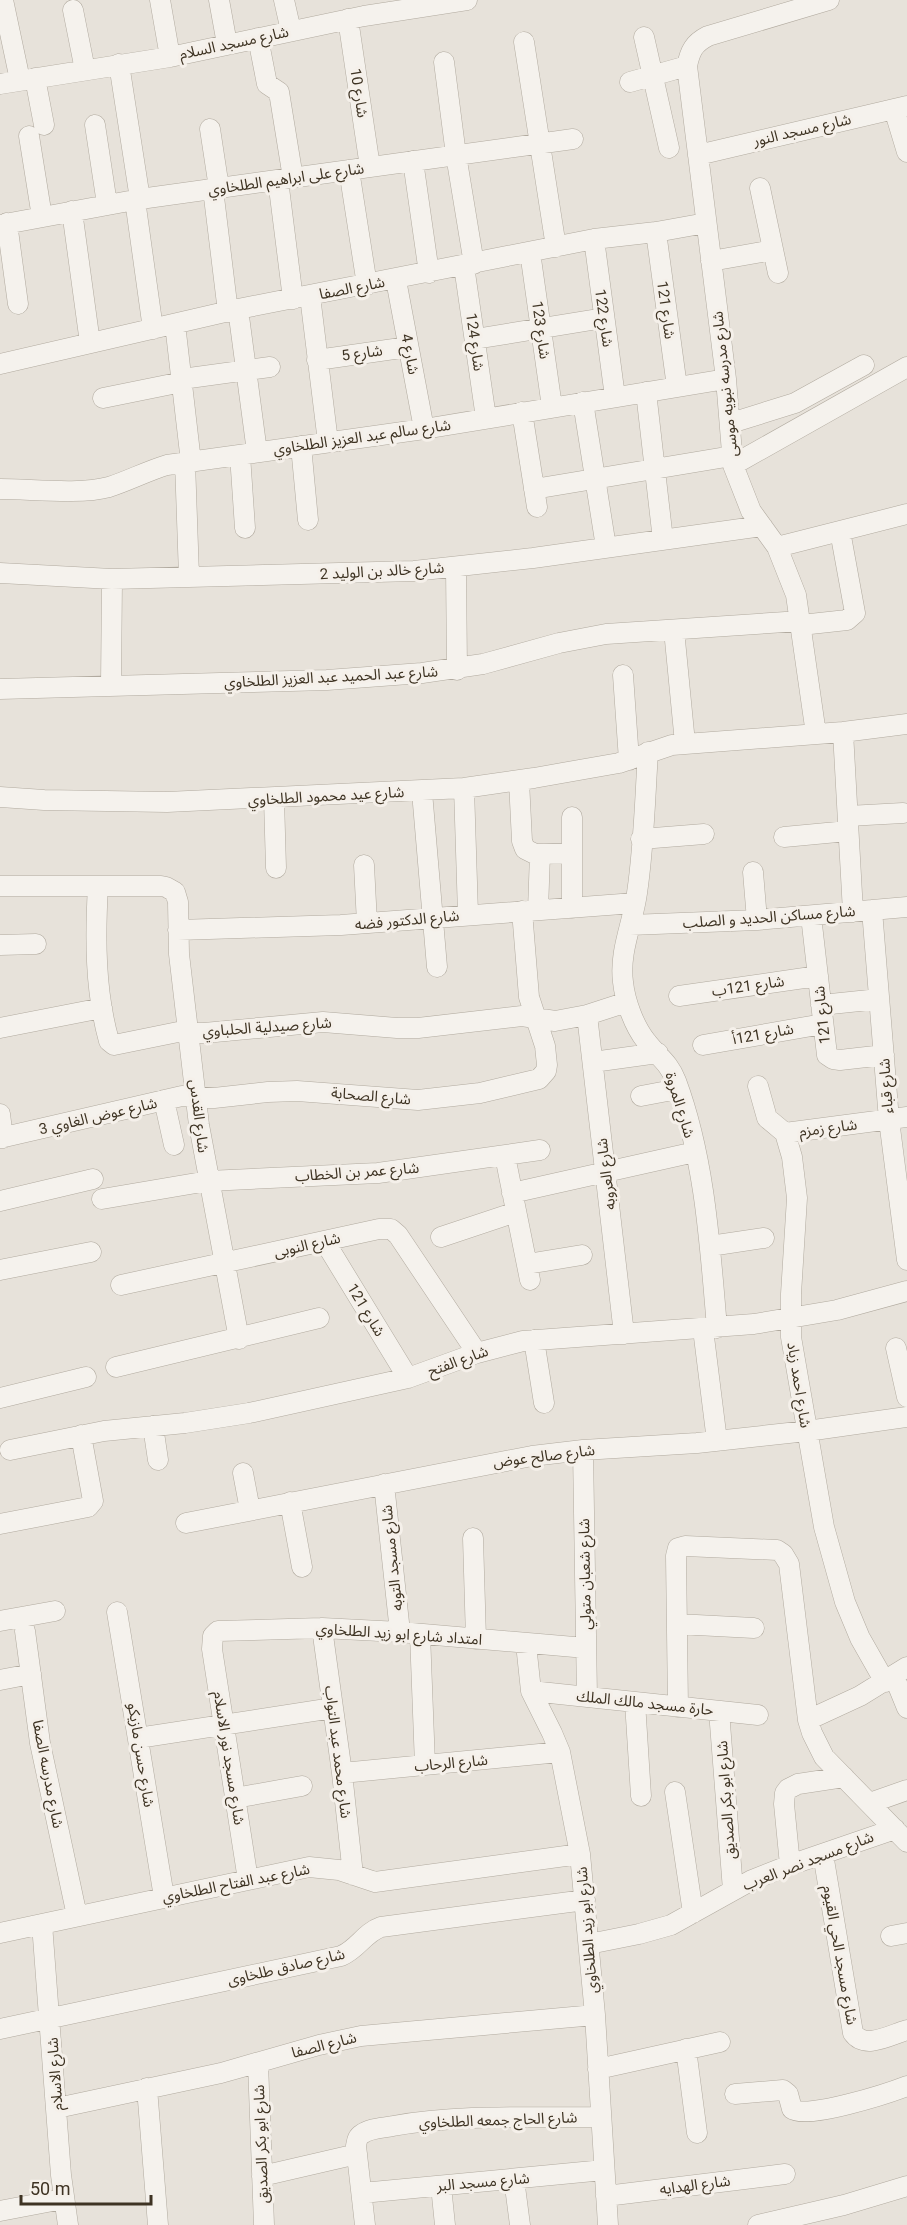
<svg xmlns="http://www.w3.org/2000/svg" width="907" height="2225" font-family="Roboto,'Noto Sans Arabic',sans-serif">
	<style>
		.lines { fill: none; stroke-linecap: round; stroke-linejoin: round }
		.minor-casing { stroke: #b1aa9f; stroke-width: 21 }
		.minor { stroke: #f5f2ed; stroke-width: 20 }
		.labels { text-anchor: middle; stroke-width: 6; stroke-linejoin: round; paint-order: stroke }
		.street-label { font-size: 15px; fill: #3e3323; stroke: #f5f0ea }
	</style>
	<rect width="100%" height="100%" fill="#e7e2da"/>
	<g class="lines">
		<defs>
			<path id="minor" d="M3,0L20,80
				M160,0L170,57
				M219,0L227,44
				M284,0L291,31
				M73,10L85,70
				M348,19L370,167
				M644,37L669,148
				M258,38L267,84L279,92L293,178
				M524,42L556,247
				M444,62L456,155L474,264
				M119,64L140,199
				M35,78L44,125
				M630,82L687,66
				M0,84L170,57L364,16L467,0
				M894,109L907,152
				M95,125L107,204
				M210,129L219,188
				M29,136L42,217
				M698,155L907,106
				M413,161L429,273
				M349,170L367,285
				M278,180L293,299
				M760,188L778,273
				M213,189L228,312
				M135,200L153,329
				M72,211L90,343
				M7,223L18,304
				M0,225L140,199L573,139
				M656,232L677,387
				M594,239L615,397
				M530,252L552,407
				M711,261L773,250
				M464,266L486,418
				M396,280L424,429
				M310,296L328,442
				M238,309L257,452
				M175,324L191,462
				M475,339L604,318
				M317,360L408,347
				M0,364L238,309L594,239L656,232L706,223
				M182,379L270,367
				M646,392L663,540
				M103,398L182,382
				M583,402L606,547
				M522,412L537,507
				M731,423L795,403L864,365
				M301,446L308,520
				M240,455L245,528
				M185,462L189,576
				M733,465L907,367
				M0,489C32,489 79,495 109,487C128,481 147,471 167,465L424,429L726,379
				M534,489L732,456
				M777,547L907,514
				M456,567L457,670
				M0,573L112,579L414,571L533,558L762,526
				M801,625L847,620L855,613L840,531
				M674,630L685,743
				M623,675L629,760
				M111,685L112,579
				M0,689L327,680L422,673L483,664L559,643L606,634L801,621
				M843,732L853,912
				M816,734L796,595L777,547L751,511L733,465L726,379L687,66C690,51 694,43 708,36L829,0
				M648,752C645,798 644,846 637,893C633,923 619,951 623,982C625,1001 634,1026 646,1041C657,1056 669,1062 676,1081C705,1159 710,1246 717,1328
				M519,781L522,841L525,849L535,854L572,853
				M464,788L468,914
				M422,792L437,967
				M0,797L44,800L167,802L464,788L534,778L619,763L672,745L843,732L907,724
				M274,799L276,868
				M848,816L903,813
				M784,837L848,831
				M641,839L704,834
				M364,865L367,923
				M753,872L757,920
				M0,886H161L166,887L175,892L178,902L179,954L199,1125L239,1339
				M98,886C95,938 95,991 109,1041L114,1045L178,1032L204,1033L323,1022L397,1028H418L522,1016L555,1021L587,1015L627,1002
				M572,908V817
				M538,910L540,854
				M872,910L889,1120L907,1260
				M811,916L827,1055L833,1059L840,1060L884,1055
				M630,925L757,920L907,907
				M178,930L341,925L635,903
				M0,945L36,944
				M679,996L818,976
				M821,1005L879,999
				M587,1015L624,1334
				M0,1028L102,1008
				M703,1045L823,1024
				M593,1062L658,1053
				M758,1086L767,1118L785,1133L792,1157L797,1198L791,1294V1337L824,1527L845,1602L860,1638L885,1682
				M641,1096L678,1089
				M164,1100L174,1145
				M0,1114L3,1138
				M785,1133L907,1117
				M0,1138L182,1096L214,1098L268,1092L297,1091L418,1100L480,1093L539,1079L546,1071L547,1065L545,1046L529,997L522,911
				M505,1156L530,1280
				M512,1193L695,1152
				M102,1199L208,1181L378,1173L540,1150
				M0,1201L93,1179
				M441,1237L516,1212
				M325,1242L408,1378
				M710,1246L764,1238
				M527,1264L582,1255
				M0,1270L91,1252
				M121,1285L379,1229H391L398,1235L477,1353
				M703,1329L717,1441
				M534,1340L544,1403
				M896,1348L907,1397
				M116,1367L319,1318
				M0,1398L86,1377
				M153,1426L158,1460
				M10,1450L104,1431L185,1423L249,1413L408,1378L477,1353L523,1341L754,1324L837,1310L907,1291
				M583,1450L587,1697
				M243,1473L250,1510
				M384,1484L400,1632
				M290,1502L302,1567
				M186,1523L532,1456L583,1450L697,1443L807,1431L907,1417
				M0,1524L88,1507L93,1501L81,1435
				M473,1538L476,1639
				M117,1612L164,1897
				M0,1621L55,1611
				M677,1624L754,1628
				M322,1628L342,1773L353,1875
				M25,1631L40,1743L77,1916
				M420,1634L425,1765
				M526,1644L531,1691L552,1733L560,1752L580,1854L595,2015L608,2225
				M894,1676L907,1708
				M0,1680L31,1674
				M531,1691L758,1715
				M635,1702L641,1796
				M678,1707L676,1556L678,1548L685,1546L777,1550L783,1554L789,1564L808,1720L812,1733L824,1757L907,1842
				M719,1711L733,1890
				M808,1720L860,1696L907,1667
				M138,1738L333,1708
				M342,1773L560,1752
				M675,1792L693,1913
				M235,1798L302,1786
				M870,1803L907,1790
				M823,1854L853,2033C865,2050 890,2035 907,2030
				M790,1865L784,1804L785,1793L788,1789L798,1784L844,1777
				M248,1880L212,1649L213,1636L218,1631L322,1628L400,1632L586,1648
				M42,1924L61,2175L68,2225
				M0,1933L309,1867L339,1870L375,1882L580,1854
				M891,1936L907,1933
				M589,1944L639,1934L671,1925L752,1880L790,1865L895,1829
				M0,2029L341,1956C358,1949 364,1933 381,1927L585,1900
				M686,2049L697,2133
				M258,2063L264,2225
				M598,2069L720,2042
				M147,2088L158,2225
				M735,2094L783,2090L788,2094L792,2109C806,2120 889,2093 907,2086
				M57,2108L221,2073L319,2045L361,2036L595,2015
				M262,2176L357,2154
				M514,2179L520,2225
				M441,2186L445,2225
				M362,2193L604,2170
				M606,2196L785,2174
				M0,2211L63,2199
				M365,2225L356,2146C357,2141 357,2137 362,2134C370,2128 383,2128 393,2126C461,2114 532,2118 601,2117
				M758,2225L844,2205L907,2186"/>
		</defs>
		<!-- minor casing -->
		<use href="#minor" class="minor-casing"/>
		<!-- minor -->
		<use href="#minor" class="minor"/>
	</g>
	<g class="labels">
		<!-- street labels -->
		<g class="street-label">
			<text transform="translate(234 43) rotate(-12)" y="5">شارع مسجد السلام</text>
			<text transform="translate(359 93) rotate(81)" y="5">شارع 10</text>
			<text transform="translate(802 130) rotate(-13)" y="5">شارع مسجد النور</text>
			<text transform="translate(286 179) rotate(-8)" y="5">شارع على ابراهيم الطلخاوي</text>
			<text transform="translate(352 288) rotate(-11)" y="5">شارع الصفا</text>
			<text transform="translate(666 310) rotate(82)" y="5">شارع 121</text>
			<text transform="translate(604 318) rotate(82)" y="5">شارع 122</text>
			<text transform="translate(541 330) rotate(82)" y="5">شارع 123</text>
			<text transform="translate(475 342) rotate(82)" y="5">شارع 124</text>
			<text transform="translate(362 353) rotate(-8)" y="5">شارع 5</text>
			<text transform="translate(410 354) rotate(79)" y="5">شارع 4</text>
			<text transform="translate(725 384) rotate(-96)" y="5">شارع مدرسه نبويه موسى</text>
			<text transform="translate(362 437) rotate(-8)" y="5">شارع سالم عبد العزيز الطلخاوي</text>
			<text transform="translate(382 571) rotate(-3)" y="5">شارع خالد بن الوليد 2</text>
			<text transform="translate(331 677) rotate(-3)" y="5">شارع عبد الحميد عبد العزيز الطلخاوي</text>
			<text transform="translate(326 796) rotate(-3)" y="5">شارع عيد محمود الطلخاوي</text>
			<text transform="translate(769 917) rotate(-4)" y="5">شارع مساكن الحديد و الصلب</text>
			<text transform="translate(407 920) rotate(-5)" y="5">شارع الدكتور فضه</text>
			<text transform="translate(748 986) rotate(-8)" y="5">شارع 121ب</text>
			<text transform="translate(822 1015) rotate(-96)" y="5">شارع 121</text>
			<text transform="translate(267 1027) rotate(-4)" y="5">شارع صيدلية الحلباوي</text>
			<text transform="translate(763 1034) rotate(-10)" y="5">شارع 121أ</text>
			<text transform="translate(886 1086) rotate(-94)" y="5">شارع قباء</text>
			<text transform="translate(371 1096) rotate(5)" y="5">شارع الصحابة</text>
			<text transform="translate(680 1105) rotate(73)" y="5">شارع المروة</text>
			<text transform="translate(98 1116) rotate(-13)" y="5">شارع عوض الغاوي 3</text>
			<text transform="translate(199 1116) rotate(83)" y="5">شارع القدس</text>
			<text transform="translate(828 1128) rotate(-7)" y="5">شارع زمزم</text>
			<text transform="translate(357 1172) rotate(-4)" y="5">شارع عمر بن الخطاب</text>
			<text transform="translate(606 1174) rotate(-97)" y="5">شارع العروبه</text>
			<text transform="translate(307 1245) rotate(-13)" y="5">شارع النوبى</text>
			<text transform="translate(366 1310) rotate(59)" y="5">شارع 121</text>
			<text transform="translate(458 1361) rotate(-20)" y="5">شارع الفتح</text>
			<text transform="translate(799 1385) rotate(81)" y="5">شارع احمد زياد</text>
			<text transform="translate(544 1456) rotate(-7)" y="5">شارع صالح عوض</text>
			<text transform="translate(392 1558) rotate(-96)" y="5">شارع مسجد التوبه</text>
			<text transform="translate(585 1574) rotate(-91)" y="5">شارع شعبان متولي</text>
			<text transform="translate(399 1634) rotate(4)" y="5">امتداد شارع ابو زيد الطلخاوي</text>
			<text transform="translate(645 1703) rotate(6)" y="5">حارة مسجد مالك الملك</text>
			<text transform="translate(338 1752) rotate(83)" y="5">شارع محمد عبد التواب</text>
			<text transform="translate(141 1755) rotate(81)" y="5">شارع حسن مازيكو</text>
			<text transform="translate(229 1758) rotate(81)" y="5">شارع مسجد نور الاسلام</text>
			<text transform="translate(451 1763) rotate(-5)" y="5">شارع الرحاب</text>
			<text transform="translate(48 1774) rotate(79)" y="5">شارع مدرسه الصفا</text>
			<text transform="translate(726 1800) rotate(-94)" y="5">شارع ابو بكر الصديق</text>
			<text transform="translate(808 1861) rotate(-21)" y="5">شارع مسجد نصر العرب</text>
			<text transform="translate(236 1883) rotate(-11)" y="5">شارع عبد الفتاح الطلخاوي</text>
			<text transform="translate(587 1930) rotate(-95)" y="5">شارع ابو زيد الطلخاوي</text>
			<text transform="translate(840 1955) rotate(80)" y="5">شارع مسجد الحي القيوم</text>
			<text transform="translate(286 1967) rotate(-13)" y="5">شارع صادق طلخاوى</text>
			<text transform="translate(324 2045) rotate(-14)" y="5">شارع الصفا</text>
			<text transform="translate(55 2074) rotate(-94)" y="5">شارع الاسلام</text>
			<text transform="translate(498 2120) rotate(-2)" y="5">شارع الحاج جمعه الطلخاوي</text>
			<text transform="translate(261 2144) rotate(-92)" y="5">شارع ابو بكر الصديق</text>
			<text transform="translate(483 2182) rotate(-5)" y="5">شارع مسجد البر</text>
			<text transform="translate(695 2185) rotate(-7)" y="5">شارع الهدايه</text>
		</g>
	</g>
	<!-- scale -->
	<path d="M21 2195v9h130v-9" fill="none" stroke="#3e3323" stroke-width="3"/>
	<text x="30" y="2195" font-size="18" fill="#3e3323" stroke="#f5f0ea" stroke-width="4.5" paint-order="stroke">50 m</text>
</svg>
